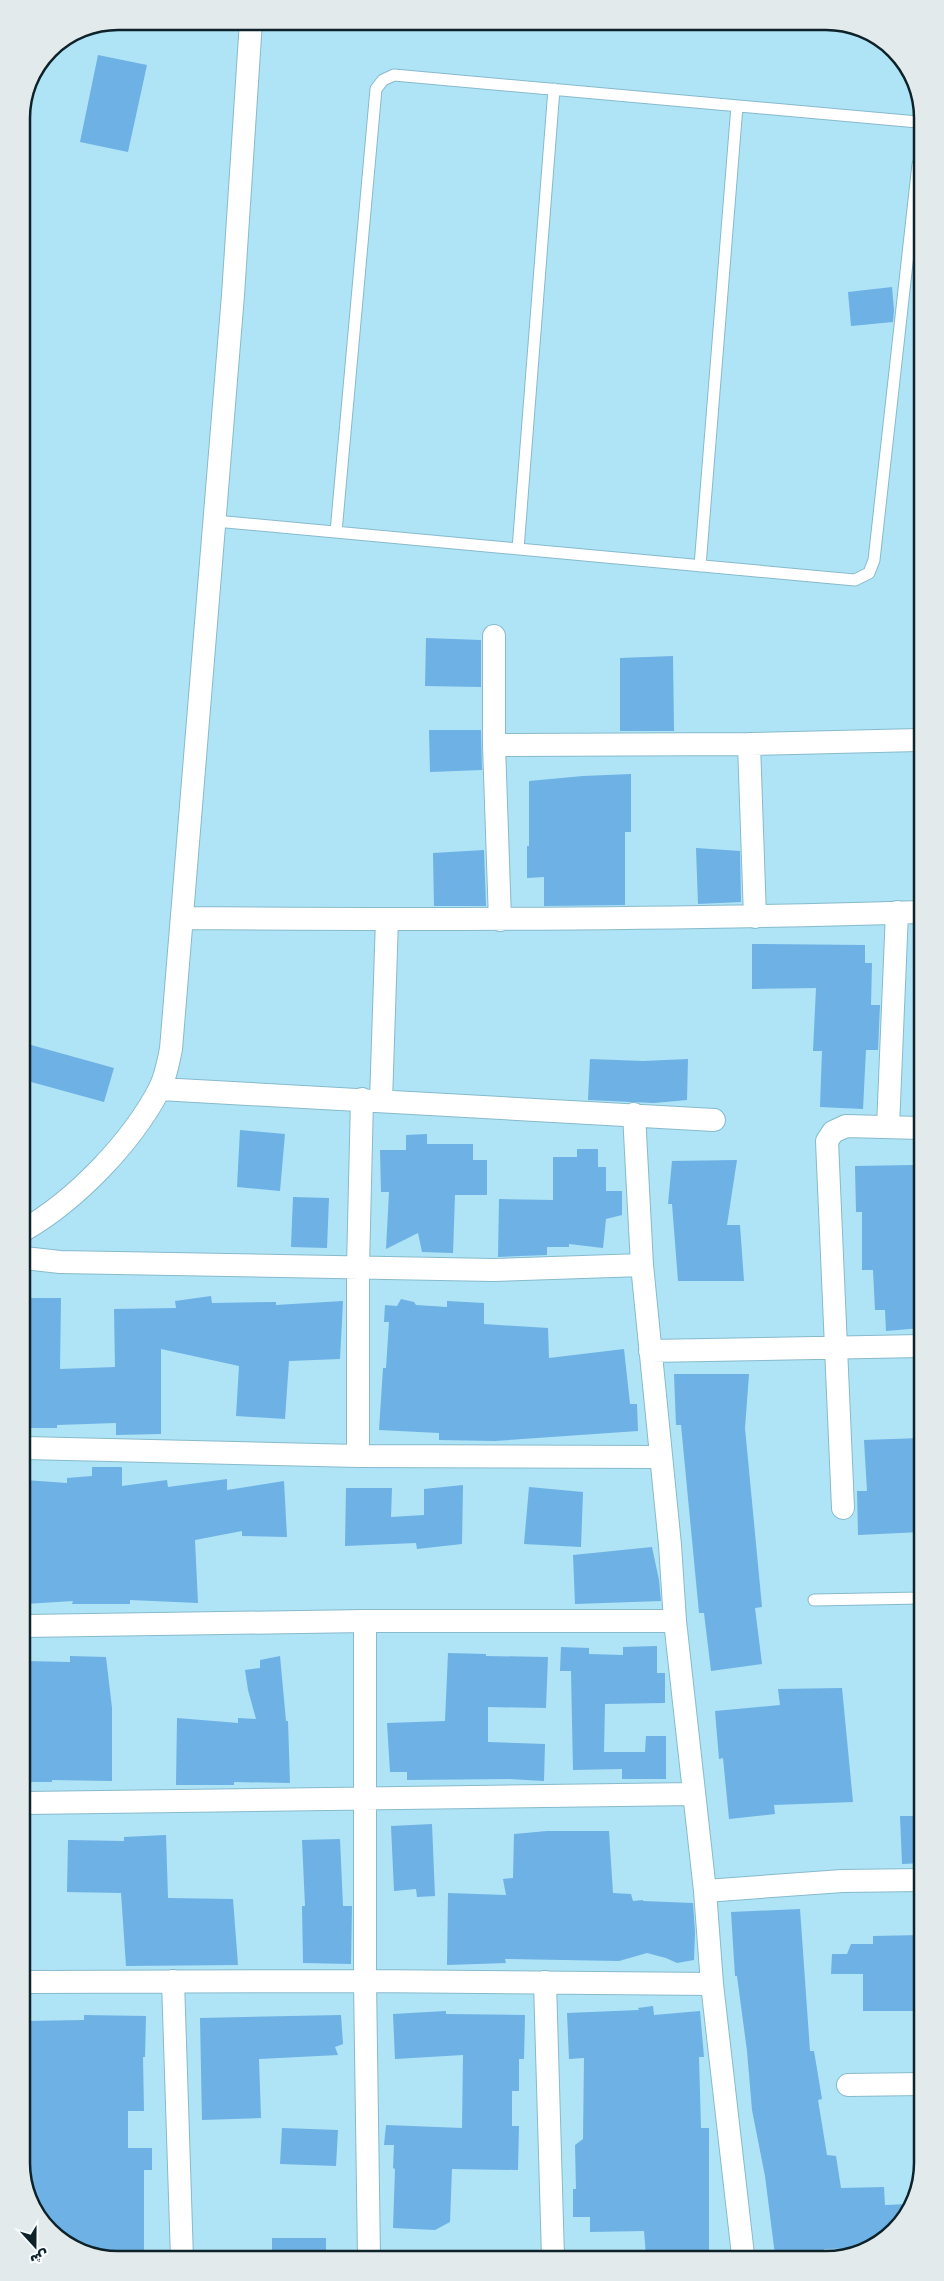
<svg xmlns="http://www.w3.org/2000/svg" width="944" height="2281" font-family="'DejaVu Sans',Vazirmatn,sans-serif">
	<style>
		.building { fill: #6db1e5 }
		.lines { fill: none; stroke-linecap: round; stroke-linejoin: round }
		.service-casing { stroke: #87bacc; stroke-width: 13 }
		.minor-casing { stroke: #87bacc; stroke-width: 24 }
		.service { stroke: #fff; stroke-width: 11 }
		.minor { stroke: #fff; stroke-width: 22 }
		.rim { fill: none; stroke: #0d2229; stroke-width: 2.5 }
	</style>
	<rect width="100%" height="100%" fill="#afe3f6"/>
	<!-- building -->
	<path class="building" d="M98,55L147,65L128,152L80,142Z
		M892,287L894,310L893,322L851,326L848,292Z
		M426,638L481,640V687L425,686Z
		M673,656L674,731H620V658Z
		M429,730H481L482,770L430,772Z
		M631,774V832H625V905L544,906V877L527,878V846H529V781L583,776Z
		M696,848L740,851L741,902L698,904Z
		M484,850L486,906H434L433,853Z
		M752,944L865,945V963H872L871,1005H880L878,1050H866L863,1109L820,1107L822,1051H813L816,988L752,989Z
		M24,1043L114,1068L104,1102L24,1080Z
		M590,1059L643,1061L688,1059L687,1100L654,1103L588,1100Z
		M240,1130L285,1134L280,1191L237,1187Z
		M427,1134V1144H473V1160H487V1195H455L453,1253L422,1252L418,1233L386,1249L389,1192H381L380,1150H406V1135Z
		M577,1149H598V1167H606V1191H622V1215L606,1219L603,1248L569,1244V1247H547V1255L498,1257L499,1199L553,1200V1157H577Z
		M737,1160L727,1225H740L744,1281H678L672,1204H668L672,1161Z
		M914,1165L916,1228H919L921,1328L886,1331L885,1310H875L873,1270H862V1212H856L855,1166Z
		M293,1197L329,1198L327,1248L291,1247Z
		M211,1296L212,1303L276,1302V1305L343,1301L340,1359L289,1361L285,1419L236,1416L239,1366L161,1349V1434L116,1435V1423L57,1425V1428H25L24,1298H61L60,1369L115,1367L114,1309L176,1308L175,1301Z
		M401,1299L414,1302L416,1305L447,1307V1301L484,1303V1324L548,1328L549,1358L624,1349L630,1404H637L638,1431L495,1441L439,1440V1433L379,1430L383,1368H386L389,1322H384L385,1305L397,1306Z
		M674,1374H749L745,1428L762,1607L755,1608L762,1664L711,1671L704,1613H699L681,1425H676Z
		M921,1438V1532L858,1535L857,1491H867L864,1440Z
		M92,1467H122V1486L167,1480L168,1487L227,1479V1490L284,1481L287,1537L242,1536V1531L195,1540L198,1603L130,1600V1604H72L73,1601L25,1604V1480L67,1483V1478L92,1476Z
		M463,1485L462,1544L417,1549L416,1543L345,1546L346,1488H392L391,1517L424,1515V1489Z
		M529,1487L583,1492L581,1547L524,1544Z
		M652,1547L659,1580L661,1601L575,1604L573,1555Z
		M657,1646V1673H665V1703L605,1704L604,1752H645L646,1736H666V1779H622V1769L573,1770L571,1671H560L561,1647L589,1648V1654L623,1655V1647Z
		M448,1653L486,1654V1656L548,1657L546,1708L488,1707V1742L545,1744L544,1781L509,1779L407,1780V1772H390L387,1723L445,1721Z
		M70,1656L106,1657L112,1708V1781L52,1780V1782H25V1661L70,1662Z
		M280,1656L286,1721H288L290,1783L234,1782V1785H176L177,1718L238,1723V1718L256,1719L248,1690L245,1670L260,1668V1660Z
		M842,1688L853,1802L774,1805L775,1814L729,1819L723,1758L719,1759L715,1711L780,1705L778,1689Z
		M900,1816H922V1863L902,1864Z
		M432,1824L435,1896L417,1897L416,1889L394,1891L391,1826Z
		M547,1831H609L613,1893L631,1894L633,1901L643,1900V1901L693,1903L695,1932L694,1960L677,1963L666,1958L647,1953L619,1961L505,1959L506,1963L447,1965L448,1893L506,1895L503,1879L513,1878L514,1834Z
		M166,1835L168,1898L233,1899L238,1965L126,1966L121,1893L67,1892L68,1840L124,1841V1837Z
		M340,1839L343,1906H352L351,1964L303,1963L302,1906H305L302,1840Z
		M800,1909L810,2051H814L822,2099L818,2100L827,2155L836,2156L841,2188L884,2187L885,2205L909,2204L903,2222L867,2248L824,2249L825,2255H775L765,2176L752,2110L747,2051L737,1976H735L731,1912Z
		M922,1935V2011H863V1974H831L832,1954H847L851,1944H873V1936Z
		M653,2006L654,2015L700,2011L704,2057H699L701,2128H709V2256H646L644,2231L590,2232V2217H573V2189H576L575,2145L583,2139L584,2058L569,2059L567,2013L639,2010L638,2008Z
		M446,2011V2014L525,2015L524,2059H519V2091H512V2126H519L518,2170L452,2169L450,2222L435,2230L393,2228L395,2169L393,2168L394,2145H384L386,2125L462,2128L463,2055L395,2059L393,2014Z
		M84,2015L146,2016L145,2057H143L144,2111H128V2148H152V2170H144V2259L112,2260L59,2240L26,2194V2021L84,2020Z
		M341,2015L343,2044L335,2047L338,2055L259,2059L261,2118L202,2120L200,2018Z
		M282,2128L338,2130L336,2166L280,2164Z
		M272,2238H326V2258H272Z"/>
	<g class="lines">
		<defs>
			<path id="service" d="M215,521L855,580L869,573L874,560L918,164
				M336,532L376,89L383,80L394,75L918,122
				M518,549L554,89
				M700,566L737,106
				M814,1600L921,1598"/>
			<path id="minor" d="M494,636V745L500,920
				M749,744L755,917
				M494,745L749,744L919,740
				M182,918C428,920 674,920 920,912
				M160,1089L714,1120
				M381,1101L387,919
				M634,1114L642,1265L670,1545L675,1621L705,1891L712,1984L743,2255
				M888,1127L897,912
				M24,1230C76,1200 131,1143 159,1090C166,1077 168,1063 171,1049L233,295L251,21
				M24,1258L60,1262L493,1270L642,1265
				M650,1351L921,1346
				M25,1448L358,1456L660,1457
				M358,1456V1267L362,1099
				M843,1508L827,1141L833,1132L846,1126L920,1128
				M365,1621H675
				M25,1626L365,1621V1981L369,2258
				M25,1803L694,1794
				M705,1891L842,1881L922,1880
				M173,1981L182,2259
				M26,1982L365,1981L712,1984
				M545,1982L553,2257
				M848,2085L923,2084"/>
		</defs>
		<!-- service casing -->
		<use href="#service" class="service-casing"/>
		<!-- minor casing -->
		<use href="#minor" class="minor-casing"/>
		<!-- service -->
		<use href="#service" class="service"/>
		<!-- minor -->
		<use href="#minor" class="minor"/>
	</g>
	<!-- crop -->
	<path d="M0 0H944V2281H0ZM118 30H826A88 88 0 0 1 914 118V2163A88 88 0 0 1 826 2251H118A88 88 0 0 1 30 2163V118A88 88 0 0 1 118 30Z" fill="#e3eaec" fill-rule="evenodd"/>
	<path class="rim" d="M118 30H826A88 88 0 0 1 914 118V2163A88 88 0 0 1 826 2251H118A88 88 0 0 1 30 2163V118A88 88 0 0 1 118 30Z"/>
	<!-- north arrow -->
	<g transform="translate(35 2246) rotate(159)" stroke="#f6fbfd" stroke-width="4" paint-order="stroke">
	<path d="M0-4L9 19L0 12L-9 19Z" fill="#0d2229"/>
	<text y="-8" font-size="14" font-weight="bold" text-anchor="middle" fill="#0d2229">ش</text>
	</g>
</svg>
